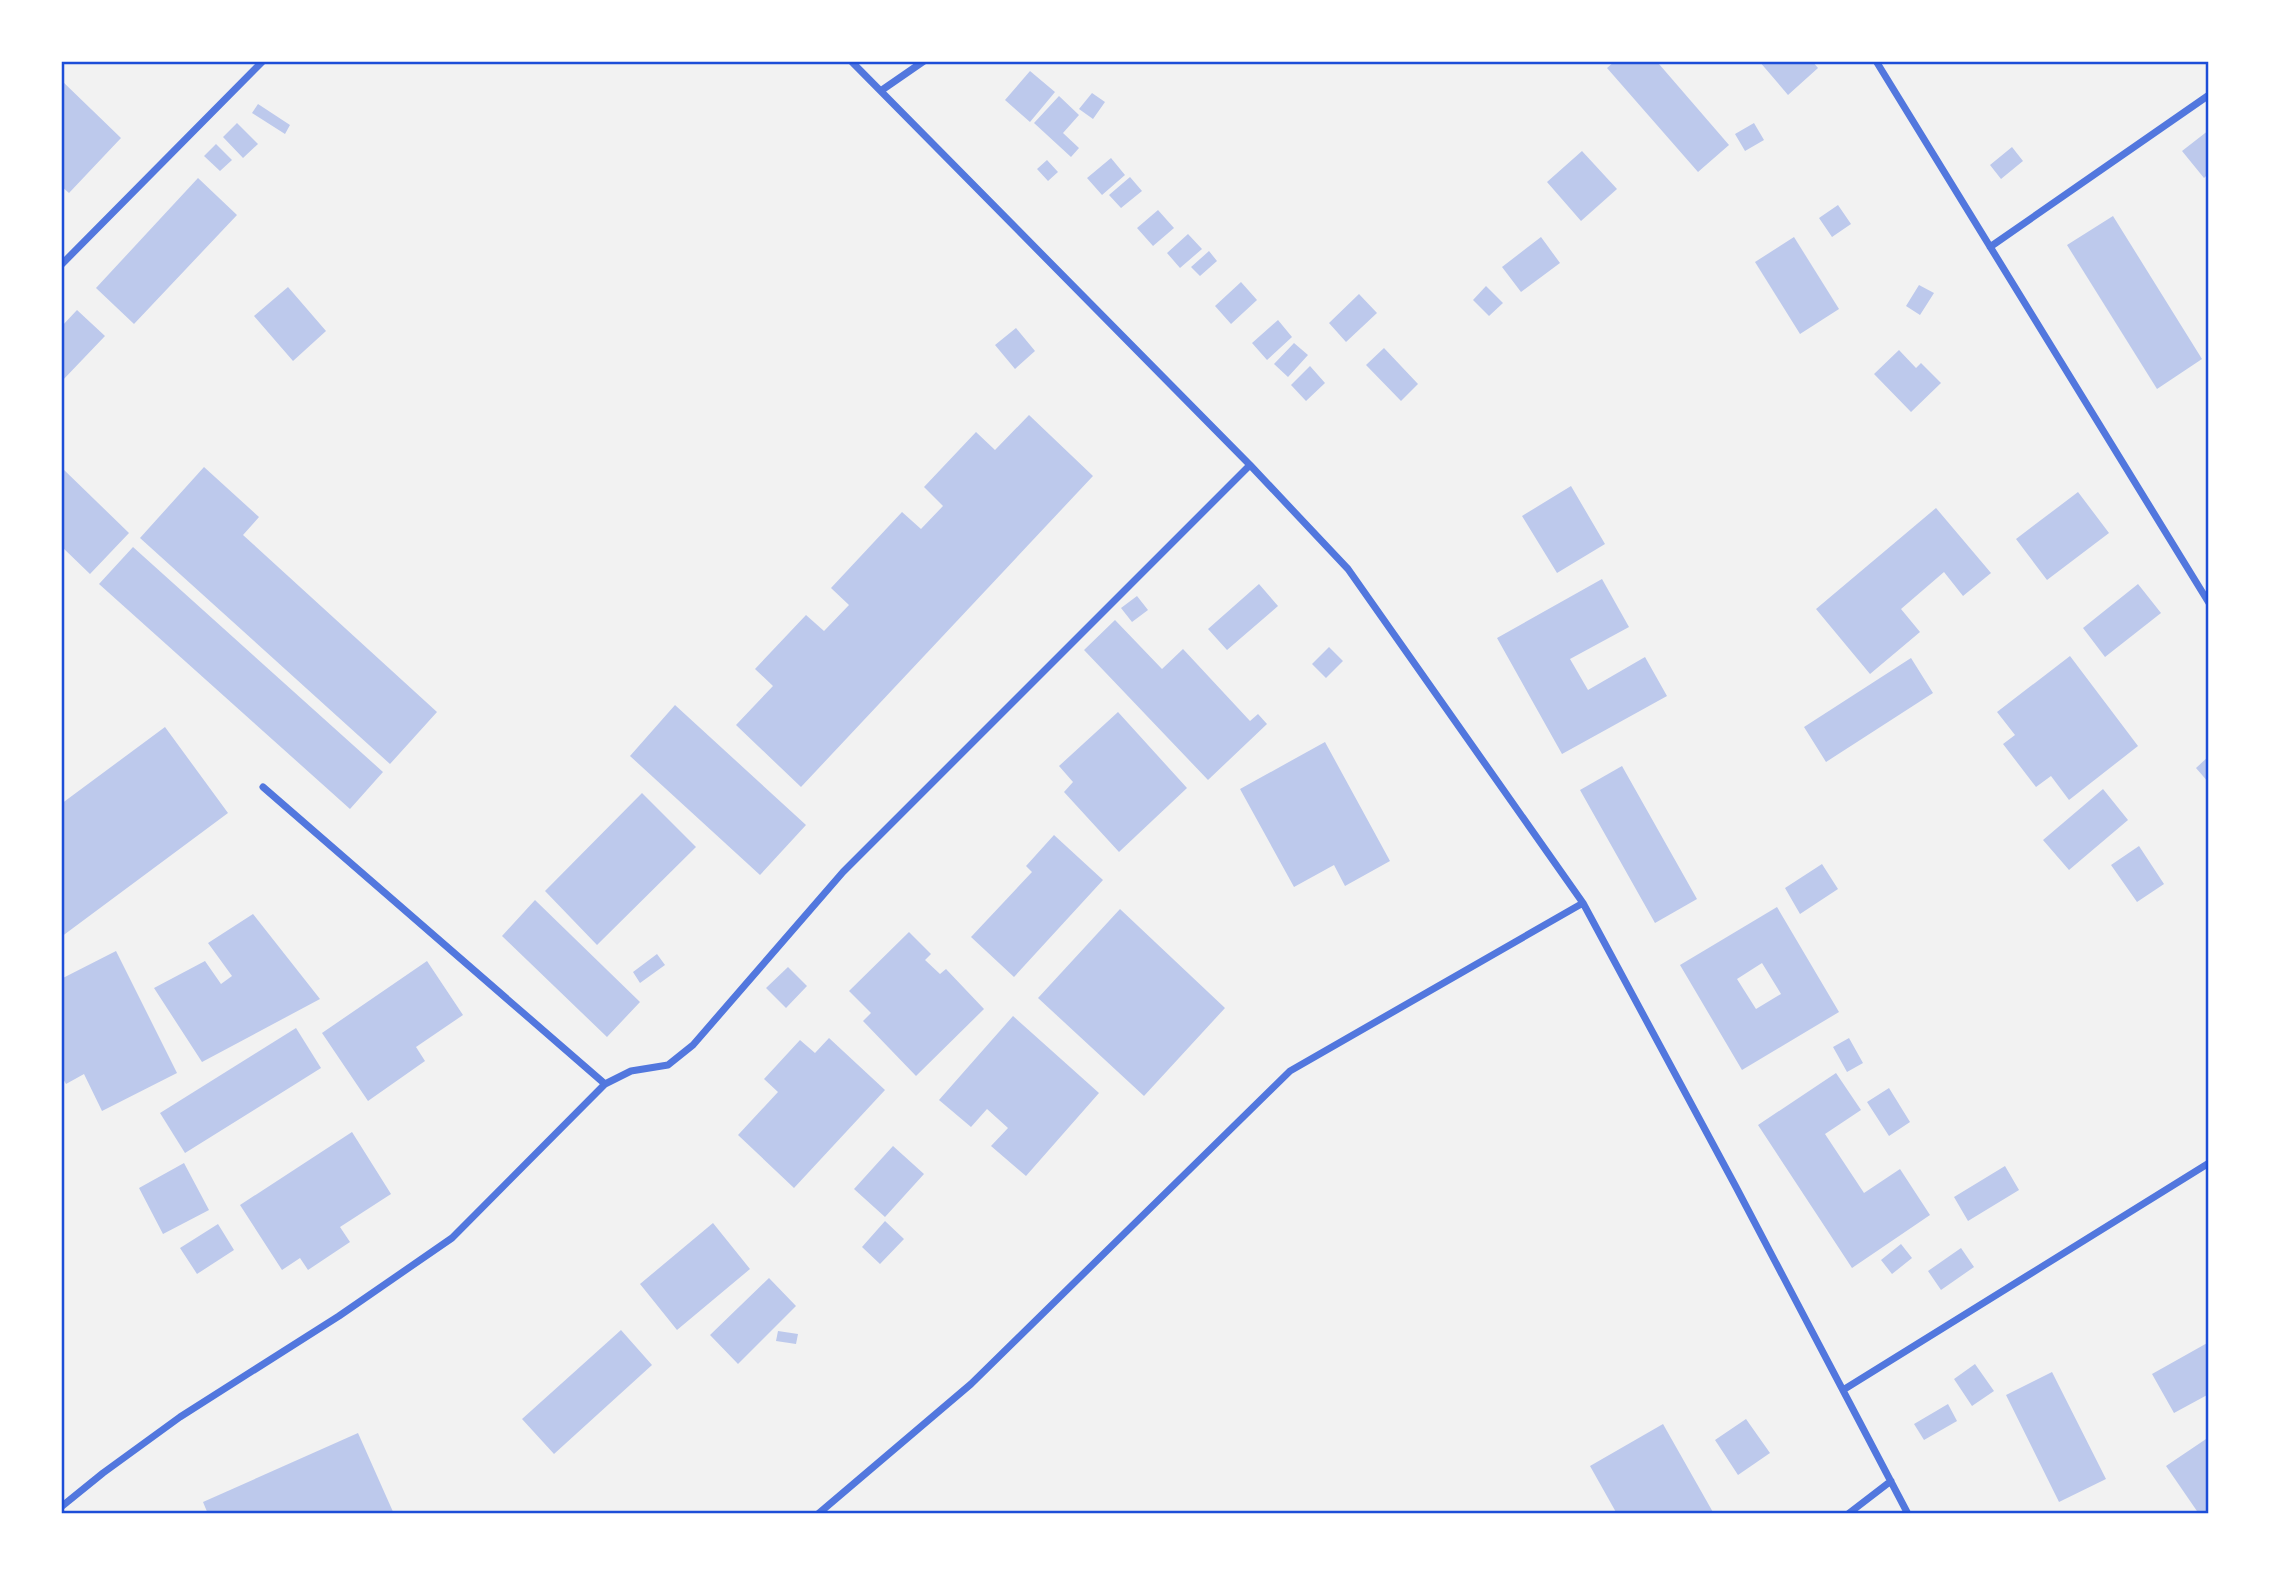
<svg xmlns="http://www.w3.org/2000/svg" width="2270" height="1575" font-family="'Varela Round',sans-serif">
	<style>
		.building { fill: #bdc9ec; fill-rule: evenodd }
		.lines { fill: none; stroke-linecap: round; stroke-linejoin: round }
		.minor { stroke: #5277de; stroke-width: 7 }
		.neatline { fill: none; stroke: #1d4ed8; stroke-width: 2.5 }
	</style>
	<rect width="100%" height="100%" fill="#f2f2f2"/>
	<!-- building -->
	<path class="building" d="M1615,61H1662L1659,64L1729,145L1698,172L1607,68Z
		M1759,61H1812L1818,68L1788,95Z
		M1030,71L1055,92L1030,122L1005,100Z
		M61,80L121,138L69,193L61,186Z
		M1092,93L1105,102L1093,119L1079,109Z
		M1059,96L1079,115L1063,133L1079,148L1071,157L1034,123Z
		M258,104L290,125L285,134L252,113Z
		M237,123L258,144L243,158L223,137Z
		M1754,123L1764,140L1745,151L1735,134Z
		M2209,130V173L2204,178L2182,151Z
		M216,144L232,160L220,171L204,156Z
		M2012,147L2023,161L2001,179L1990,165Z
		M1582,151L1617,189L1581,221L1547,182Z
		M1111,158L1125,175L1102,195L1087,178Z
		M1047,160L1058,172L1048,181L1037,169Z
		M1130,177L1142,191L1121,208L1109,195Z
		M198,178L237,215L134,324L96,288Z
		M1838,205L1851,224L1832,237L1819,218Z
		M1158,210L1174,228L1153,246L1137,228Z
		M2113,216L2202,359L2157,389L2067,245Z
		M1188,234L1202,249L1180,268L1167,253Z
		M1541,237L1560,263L1521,292L1502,267Z
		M1794,237L1839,309L1800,334L1755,262Z
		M1209,251L1217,261L1200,276L1191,267Z
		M1241,282L1257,300L1231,324L1215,306Z
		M1919,285L1934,293L1920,315L1906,306Z
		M1486,286L1503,303L1489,316L1473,300Z
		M288,287L326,331L293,361L254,316Z
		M1359,294L1377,313L1346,342L1329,323Z
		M77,310L105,336L61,382V327Z
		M1278,320L1292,337L1267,360L1252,343Z
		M1016,328L1035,351L1015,369L995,345Z
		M1294,343L1308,355L1288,377L1274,364Z
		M1384,348L1418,384L1401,401L1366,365Z
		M1899,350L1916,368L1921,363L1941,383L1911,412L1874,374Z
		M1310,366L1325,383L1306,401L1291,385Z
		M1029,415L1093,476L801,787L736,725L773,686L755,669L806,615L824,631L849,605L831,588L902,512L921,529L943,506L924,487L976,432L995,450Z
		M61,467L129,533L90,574L61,546Z
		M204,467L259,517L243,535L437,712L390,764L140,538Z
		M1571,486L1605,544L1557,573L1522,516Z
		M2078,492L2109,533L2047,580L2016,539Z
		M1936,508L1991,573L1963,596L1944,572L1901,609L1920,632L1870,674L1816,609Z
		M133,547L383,772L350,809L99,584Z
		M1602,579L1629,627L1570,659L1588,690L1645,657L1667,696L1562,754L1497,638Z
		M1259,584L1278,606L1227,650L1208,629Z
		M2138,584L2161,613L2105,657L2083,628Z
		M1137,596L1148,610L1132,622L1121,608Z
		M1115,620L1162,669L1183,649L1250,721L1258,714L1267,724L1208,780L1084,650Z
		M1329,647L1343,661L1326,678L1312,664Z
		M2070,656L2138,746L2069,800L2051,776L2036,787L2003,744L2015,735L1997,712Z
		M1911,658L1933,693L1826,762L1804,727Z
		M675,705L806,825L760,875L630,756Z
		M1118,712L1187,788L1119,852L1064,792L1073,782L1059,766Z
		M165,727L228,813L61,937V804Z
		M1325,742L1390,861L1345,886L1334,865L1294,887L1240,789Z
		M2209,756V783L2196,768Z
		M1622,766L1697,899L1655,923L1580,790Z
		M2103,789L2128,820L2069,870L2043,840Z
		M642,793L696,847L597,945L545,891Z
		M1054,835L1103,880L1014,977L971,937L1032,872L1026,866Z
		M2139,846L2164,884L2137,902L2111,865Z
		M1822,864L1838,889L1800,914L1785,888Z
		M535,900L640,1002L607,1037L502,936Z
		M1777,907L1839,1012L1742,1070L1680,965ZM1762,963L1781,994L1756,1009L1737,979Z
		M1120,909L1225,1008L1144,1096L1038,998Z
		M253,914L320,999L202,1062L154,988L205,961L221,984L232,976L208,943Z
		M909,932L931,954L925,960L940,974L946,969L984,1009L916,1076L863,1021L871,1013L849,991Z
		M116,951L177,1073L102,1111L84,1074L66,1084L61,1075V979Z
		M657,954L665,965L640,983L633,972Z
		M427,961L463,1015L416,1047L425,1061L368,1101L322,1033Z
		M788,967L807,986L786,1008L766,988Z
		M1013,1016L1099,1093L1026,1176L991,1146L1008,1128L987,1109L971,1127L939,1100Z
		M296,1028L321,1068L185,1153L160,1113Z
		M829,1038L885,1090L794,1188L738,1135L778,1092L764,1079L800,1040L815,1053Z
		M1849,1038L1863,1063L1847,1072L1833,1047Z
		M1836,1073L1861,1110L1825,1134L1864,1193L1900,1169L1930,1215L1852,1268L1758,1125Z
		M1889,1088L1910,1122L1889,1136L1867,1102Z
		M352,1132L391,1194L340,1227L350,1242L308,1270L300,1258L282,1270L240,1205Z
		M893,1146L924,1174L885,1217L854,1189Z
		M184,1163L209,1210L163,1234L139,1188Z
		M2005,1166L2019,1190L1968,1221L1954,1197Z
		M885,1221L904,1239L880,1264L862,1247Z
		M713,1223L750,1269L677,1330L640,1284Z
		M218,1224L234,1250L197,1274L180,1248Z
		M1901,1244L1912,1258L1892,1274L1881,1260Z
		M1961,1248L1974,1267L1941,1290L1928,1271Z
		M769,1278L796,1306L738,1364L710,1335Z
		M621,1330L652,1365L554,1454L522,1419Z
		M778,1331L798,1334L796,1344L776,1341Z
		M2209,1342V1394L2174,1413L2152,1374Z
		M1975,1364L1994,1391L1972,1406L1954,1379Z
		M2052,1372L2106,1479L2059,1502L2006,1395Z
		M1948,1404L1957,1421L1924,1440L1914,1424Z
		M1746,1419L1770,1453L1738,1475L1715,1440Z
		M1663,1424L1714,1514H1617L1590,1466Z
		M358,1433L394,1514H208L203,1502Z
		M2209,1437V1514H2199L2166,1466Z"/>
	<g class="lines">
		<!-- minor -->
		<path class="minor" d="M851,61L1250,465L1348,569L1583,903L1736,1187L1908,1514
			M1876,61L2209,603
			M882,90L924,61
			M1990,247L2209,95
			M61,265L263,61
			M263,787L605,1084
			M1843,1390L2209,1163
			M61,1507L103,1473L180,1417L339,1316L452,1238L605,1084L631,1071L668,1065L693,1045L843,872L1250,465
			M818,1514L971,1384L1290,1071L1583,903
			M1848,1514L1891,1481"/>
	</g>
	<!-- border -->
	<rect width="2270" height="1575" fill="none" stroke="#ffffff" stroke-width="126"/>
	<rect x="63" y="63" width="2144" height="1449" class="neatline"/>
</svg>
